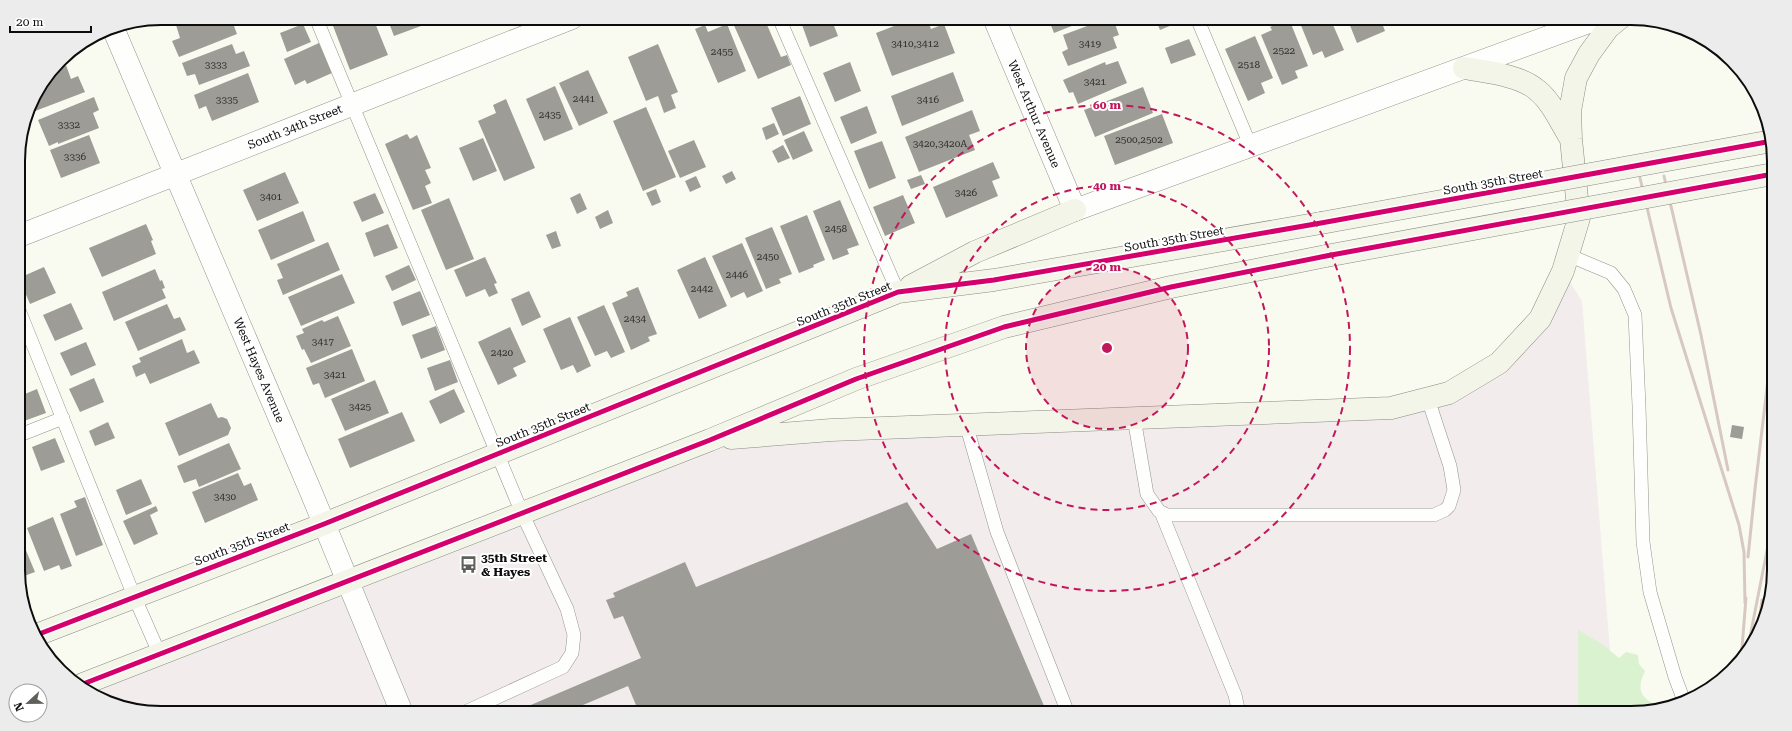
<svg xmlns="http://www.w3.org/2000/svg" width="1792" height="731" font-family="'Roboto Serif',serif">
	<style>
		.industrial { fill: #f2eced }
		.green { fill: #dbf2d0 }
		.building { fill: #9d9c96 }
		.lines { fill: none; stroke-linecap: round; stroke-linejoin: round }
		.service-casing { stroke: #93948f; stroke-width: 14 }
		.minor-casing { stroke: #93948f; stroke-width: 23 }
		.tertiary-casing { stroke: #93948f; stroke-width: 23 }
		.secondary-casing { stroke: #8a8a85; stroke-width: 23 }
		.service { stroke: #fefefd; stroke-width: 13 }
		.minor { stroke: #fefefd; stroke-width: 22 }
		.tertiary { stroke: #fefefd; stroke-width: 22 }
		.secondary { stroke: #f3f5e8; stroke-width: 22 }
		.rail { stroke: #d7c9c2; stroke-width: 3 }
		.secondary-bridge-casing { stroke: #8a8a85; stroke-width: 23; stroke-linecap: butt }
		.secondary-bridge { stroke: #f3f5e8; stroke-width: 22 }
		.cycleway-casing { stroke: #fff; stroke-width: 8 }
		.cycleway { stroke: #d6006c; stroke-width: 5 }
		.ring { fill: none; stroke: #c2185b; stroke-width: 2; stroke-dasharray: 7 5 }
		.labels { text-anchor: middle; stroke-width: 4; stroke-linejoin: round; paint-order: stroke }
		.number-label { font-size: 10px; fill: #30302e }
		.street-label { font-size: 12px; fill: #0c0c0c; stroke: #fff }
		.poi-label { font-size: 12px; font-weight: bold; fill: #0c0c0c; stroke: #fff; text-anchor: start }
		.rim { fill: none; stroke: #0c0c0c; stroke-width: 2 }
		.centre { fill: #c2185b; stroke: #fff; stroke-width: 2 }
		.ring-label { font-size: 12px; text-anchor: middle; font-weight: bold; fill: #c2185b; stroke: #fff; stroke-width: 4; stroke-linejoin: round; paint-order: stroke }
	</style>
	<rect width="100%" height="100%" fill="#fafbf0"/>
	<!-- industrial -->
	<path class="industrial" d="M1563,271L1582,301L1615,713H161L115,705L83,684L710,440L1391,408L1499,363Z"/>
	<!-- green -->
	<path class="green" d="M1578,630L1599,642L1619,658L1626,652L1638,655L1639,664L1645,671C1637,687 1639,698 1657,705L1664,702L1668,707L1640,713H1578Z"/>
	<!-- building -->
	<path class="building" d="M162,18H176L163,23Z
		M194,18H231L237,34L179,57L172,41L180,38L176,25Z
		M330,18H373L388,55L350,70Z
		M387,18H418L421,26L394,36Z
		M739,18H764L781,57L787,55L791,65L758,79L732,21Z
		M811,18H831L838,36L810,47L801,22Z
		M915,18H927L931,29L944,24L955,53L892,76L876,33Z
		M1048,18H1092L1054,33Z
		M1155,18H1184V20L1160,30Z
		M1298,18H1330L1344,50L1325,58L1322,51L1313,55Z
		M1347,18H1380L1385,31L1357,43Z
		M1395,18H1417L1398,26Z
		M1106,19L1109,26L1115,24L1119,35L1113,37L1117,48L1068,66L1062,52L1068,49L1063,35Z
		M1289,19L1308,66L1295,71L1298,78L1282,85L1261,35L1272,30L1270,27Z
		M303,24L311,42L287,52L280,33Z
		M727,24L746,71L718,83L695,29L705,25L708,32Z
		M1255,36L1273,78L1261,83L1265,93L1248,101L1225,49Z
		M1189,39L1196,55L1171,64L1165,48Z
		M319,43L332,73L307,84L305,80L295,85L284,59Z
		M232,44L236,54L244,51L250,66L199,85L195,74L187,76L182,63Z
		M658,44L678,92L671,95L676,108L664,113L658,96L646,101L628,57Z
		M69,52L71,59L58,64L67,54Z
		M1118,61L1127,83L1078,104L1073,92L1069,93L1063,80L1105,62L1106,65Z
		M850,62L861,91L835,102L823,73Z
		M66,65L71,79L78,76L85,92L30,113L33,98L54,70Z
		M588,70L608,113L579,126L559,83Z
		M953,72L964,101L902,126L891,96Z
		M248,73L259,102L212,121L206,106L199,109L194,95Z
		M555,86L573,129L544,141L526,99Z
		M1143,87L1153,113L1095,137L1084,110Z
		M800,96L811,124L783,136L771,108Z
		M94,97L99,110L93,113L99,128L58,144V142L49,146L38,120Z
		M506,99L535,168L504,181L478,121L496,113L493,105Z
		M867,106L877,133L851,144L840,117Z
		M646,107L676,177L643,191L613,121Z
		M972,110L980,131L969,135L975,150L919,172L905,137Z
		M1162,114L1173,143L1115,165L1104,136Z
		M774,123L779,134L766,140L762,128Z
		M804,131L813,151L793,160L784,140Z
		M407,134L410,139L417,135L431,168L425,170L431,183L425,186L432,203L413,210L385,144Z
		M89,135L100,163L61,178L50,150Z
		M483,138L497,171L473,181L459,148Z
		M694,140L706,167L680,178L668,151Z
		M882,141L896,178L869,189L854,151Z
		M783,145L790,158L778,163L772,151Z
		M993,162L1000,178L992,181L998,196L946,218L933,187Z
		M732,171L736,179L726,184L722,176Z
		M285,172L299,203L257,221L243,190Z
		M921,175L925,184L911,189L907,180Z
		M696,176L701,187L690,192L685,181Z
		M656,189L661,202L652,206L646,193Z
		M375,193L384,213L362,222L353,202Z
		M580,193L587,209L577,214L570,198Z
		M903,195L915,223L885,236L873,207Z
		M449,198L474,259L446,270L421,210Z
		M840,200L859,245L847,249L849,254L833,260L813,211Z
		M608,210L613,223L600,229L595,217Z
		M303,211L315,241L271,260L258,230Z
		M807,215L825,260L813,265L814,267L799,273L780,226Z
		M146,224L153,240L151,241L156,254L102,277L89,248Z
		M388,224L398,248L374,257L365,233Z
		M772,227L792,274L779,279L781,283L766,289L745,238Z
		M556,231L561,246L552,249L546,235Z
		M328,242L340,270L283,295L277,280L283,278L277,264Z
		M742,243L763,291L747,298L744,292L731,298L712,256Z
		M485,257L497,283L494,284L498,293L489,297L485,289L466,297L454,270Z
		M705,257L727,306L699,319L677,270Z
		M409,265L416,280L392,291L385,276Z
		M44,267L56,293L30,304L19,278Z
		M155,269L160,281L162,280L165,288L162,289L166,298L114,321L102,292Z
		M342,274L355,303L301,326L288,297Z
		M638,287L657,334L648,337L650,341L631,350L612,303L628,296L626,292Z
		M420,291L430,315L402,326L393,302Z
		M529,291L541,317L522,326L511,299Z
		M71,303L83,329L55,341L43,315Z
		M167,304L174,319L180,317L186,330L138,351L125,322Z
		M604,305L625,352L611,358L607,351L595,356L577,317Z
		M338,316L351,346L311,363L304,349L302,350L296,336L304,333L302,329L322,320L324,322Z
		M570,317L591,366L577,373L573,365L561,370L543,329Z
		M436,326L445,350L421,359L412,335Z
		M510,327L526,362L513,368L517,376L498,385L478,342Z
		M182,339L187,353L194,350L200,363L150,384L145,373L136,377L132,366L141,362L139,358Z
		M86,342L96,365L71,376L60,353Z
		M352,349L365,381L325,398L319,383L313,385L306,368Z
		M450,360L458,382L435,391L427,368Z
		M94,378L104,402L80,412L69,389Z
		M375,380L389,413L345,431L331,399Z
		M37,389L46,413L24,421L20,410V396Z
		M454,389L465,412L440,424L429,401Z
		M211,403L218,418L222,417L227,419L231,428L228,435L179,456L165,423Z
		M402,412L415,441L350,468L338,439Z
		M108,422L115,438L95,446L89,431Z
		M1732,425L1744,427L1742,439L1730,437Z
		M55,438L65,462L41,471L32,447Z
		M229,443L241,469L199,487L196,479L184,483L177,466Z
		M238,473L244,486L251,483L258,500L205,523L192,492Z
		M141,479L152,504L126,515L116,490Z
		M85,497L103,545L76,556L60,514L77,507L74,501Z
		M907,502L937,549L971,534L1047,713H632L638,710L628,686L564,713H512L641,658L623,616L614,619L606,600L615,597L613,593L685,562L696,587Z
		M156,506L158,511L150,515L158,534L134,545L123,521Z
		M53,517L72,566L61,570L59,565L44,571L27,528Z
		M20,536L35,572L24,576L25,580L21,582Z"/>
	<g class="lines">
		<defs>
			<path id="service" d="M316,18L522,513L567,609L574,635L572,653L563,667L463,713
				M779,18L898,292
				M1197,18L1250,145
				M1568,255L1611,273L1624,289L1635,315L1639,406L1643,542L1650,592L1675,677L1684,701
				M19,310L134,596L160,655
				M1134,418L1147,494L1159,511L1167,515H1434L1445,510L1449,506L1454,490L1450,466L1428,399
				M966,424L997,532L1068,713
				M20,435L63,418
				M1161,512L1235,695L1239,713"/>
			<path id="minor" d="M994,18L1075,210
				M113,28L311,492L402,713
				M19,236C204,164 387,90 572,18"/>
			<path id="tertiary" d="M1075,210L1600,18"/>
			<path id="secondary" d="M1464,68C1486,72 1520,75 1537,90C1551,101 1560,121 1569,136
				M911,286L975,252L1075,210
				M731,438L831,430L1391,408L1449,393L1499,363L1540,319L1563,271L1579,218L1571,139L1570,111L1576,78L1589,54L1608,28L1620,18
				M39,634L324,524L898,292L994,280L1321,223
				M83,684L710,440L856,379L1004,327L1171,287L1326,256"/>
		</defs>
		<!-- service casing -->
		<use href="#service" class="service-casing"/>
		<!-- minor casing -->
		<use href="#minor" class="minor-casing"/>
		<!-- tertiary casing -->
		<use href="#tertiary" class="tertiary-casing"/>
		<!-- secondary casing -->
		<use href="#secondary" class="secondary-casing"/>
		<!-- service -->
		<use href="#service" class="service"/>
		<!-- minor -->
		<use href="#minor" class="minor"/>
		<!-- tertiary -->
		<use href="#tertiary" class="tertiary"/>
		<!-- secondary -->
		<use href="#secondary" class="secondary"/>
		<!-- rail -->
		<path class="rail" d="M1664,176L1701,335L1728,470
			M1640,178L1671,308L1739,525L1744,552L1745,603
			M1748,557L1755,489L1773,337
			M1758,631L1762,600
			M1747,652L1774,515
			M1741,660L1746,598"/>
		<defs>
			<path id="secondary-bridge" d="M1321,223L1772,141
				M1326,256L1773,174"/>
		</defs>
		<!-- secondary-bridge casing -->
		<use href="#secondary-bridge" class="secondary-bridge-casing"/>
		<!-- secondary-bridge -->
		<use href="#secondary-bridge" class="secondary-bridge"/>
		<defs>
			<path id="cycleway" d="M39,634L324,524L898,292L994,280L1321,223L1772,141
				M83,684L710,440L856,379L1004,327L1171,287L1326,256L1773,174"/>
		</defs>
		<!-- cycleway casing -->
		<use href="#cycleway" class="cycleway-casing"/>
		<!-- cycleway -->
		<use href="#cycleway" class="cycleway"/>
	</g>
	<!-- distance rings -->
	<circle cx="1107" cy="348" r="81" fill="#c2185b" fill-opacity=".12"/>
	<g class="ring">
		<circle cx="1107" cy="348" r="81"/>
		<circle cx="1107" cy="348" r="162"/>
		<circle cx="1107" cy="348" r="243"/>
	</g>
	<!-- icons -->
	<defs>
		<symbol id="bus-bare" viewBox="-9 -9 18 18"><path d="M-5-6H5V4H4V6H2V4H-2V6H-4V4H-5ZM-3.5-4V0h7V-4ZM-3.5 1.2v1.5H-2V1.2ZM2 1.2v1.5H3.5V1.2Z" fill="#5f605c" stroke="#fff" stroke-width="2.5" paint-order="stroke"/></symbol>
	</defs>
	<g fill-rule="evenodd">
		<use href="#bus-bare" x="456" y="552" width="25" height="25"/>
	</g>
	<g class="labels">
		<!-- number labels -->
		<g class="number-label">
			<text x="915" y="47">3410,3412</text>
			<text x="1090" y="47">3419</text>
			<text x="1284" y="54">2522</text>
			<text x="722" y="55">2455</text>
			<text x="216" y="68">3333</text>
			<text x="1249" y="68">2518</text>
			<text x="1095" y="85">3421</text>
			<text x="584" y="102">2441</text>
			<text x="227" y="103">3335</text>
			<text x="928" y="103">3416</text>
			<text x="550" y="118">2435</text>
			<text x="69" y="128">3332</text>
			<text x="1139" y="143">2500,2502</text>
			<text x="940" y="147">3420,3420A</text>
			<text x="75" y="160">3336</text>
			<text x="966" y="196">3426</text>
			<text x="271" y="200">3401</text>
			<text x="836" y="232">2458</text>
			<text x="768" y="260">2450</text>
			<text x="737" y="278">2446</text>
			<text x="702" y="292">2442</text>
			<text x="635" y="322">2434</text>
			<text x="323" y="345">3417</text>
			<text x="502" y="356">2420</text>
			<text x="335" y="378">3421</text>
			<text x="360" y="410">3425</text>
			<text x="225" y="500">3430</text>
		</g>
		<!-- street labels -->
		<g class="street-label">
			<text transform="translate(1034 114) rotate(67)" y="4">West Arthur Avenue</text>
			<text transform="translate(295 127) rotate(-22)" y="4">South 34th Street</text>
			<text transform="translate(1493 182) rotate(-10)" y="4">South 35th Street</text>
			<text transform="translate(1174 239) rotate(-10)" y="4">South 35th Street</text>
			<text transform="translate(844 304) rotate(-22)" y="4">South 35th Street</text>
			<text transform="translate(259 370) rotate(67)" y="4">West Hayes Avenue</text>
			<text transform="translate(543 425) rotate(-22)" y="4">South 35th Street</text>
			<text transform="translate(242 544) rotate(-21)" y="4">South 35th Street</text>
		</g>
		<!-- poi labels -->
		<g class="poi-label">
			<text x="481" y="562">35th Street<tspan x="481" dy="14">&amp; Hayes</tspan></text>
		</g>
	</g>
	<!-- crop -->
	<path d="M0 0H1792V731H0ZM161 25H1631A136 136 0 0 1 1767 161V570A136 136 0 0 1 1631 706H161A136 136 0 0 1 25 570V161A136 136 0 0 1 161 25Z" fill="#ececec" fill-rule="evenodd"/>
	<path class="rim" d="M161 25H1631A136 136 0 0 1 1767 161V570A136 136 0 0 1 1631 706H161A136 136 0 0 1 25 570V161A136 136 0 0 1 161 25Z"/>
	<circle cx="1107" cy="348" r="6" class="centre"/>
	<g class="ring-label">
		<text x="1107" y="109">60 m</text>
		<text x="1107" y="190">40 m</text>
		<text x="1107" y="271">20 m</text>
	</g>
	<!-- north arrow -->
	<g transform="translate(28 703) rotate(248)"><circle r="19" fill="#ffffff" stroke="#9e9e9e"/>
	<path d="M0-3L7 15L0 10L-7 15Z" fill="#5f605c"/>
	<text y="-6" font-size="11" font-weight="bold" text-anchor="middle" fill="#0c0c0c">N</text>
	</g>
	<!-- scale -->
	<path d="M10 26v6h81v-6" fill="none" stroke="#0c0c0c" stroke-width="2"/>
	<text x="16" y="26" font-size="12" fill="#0c0c0c" stroke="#ffffff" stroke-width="3" paint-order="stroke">20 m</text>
</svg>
